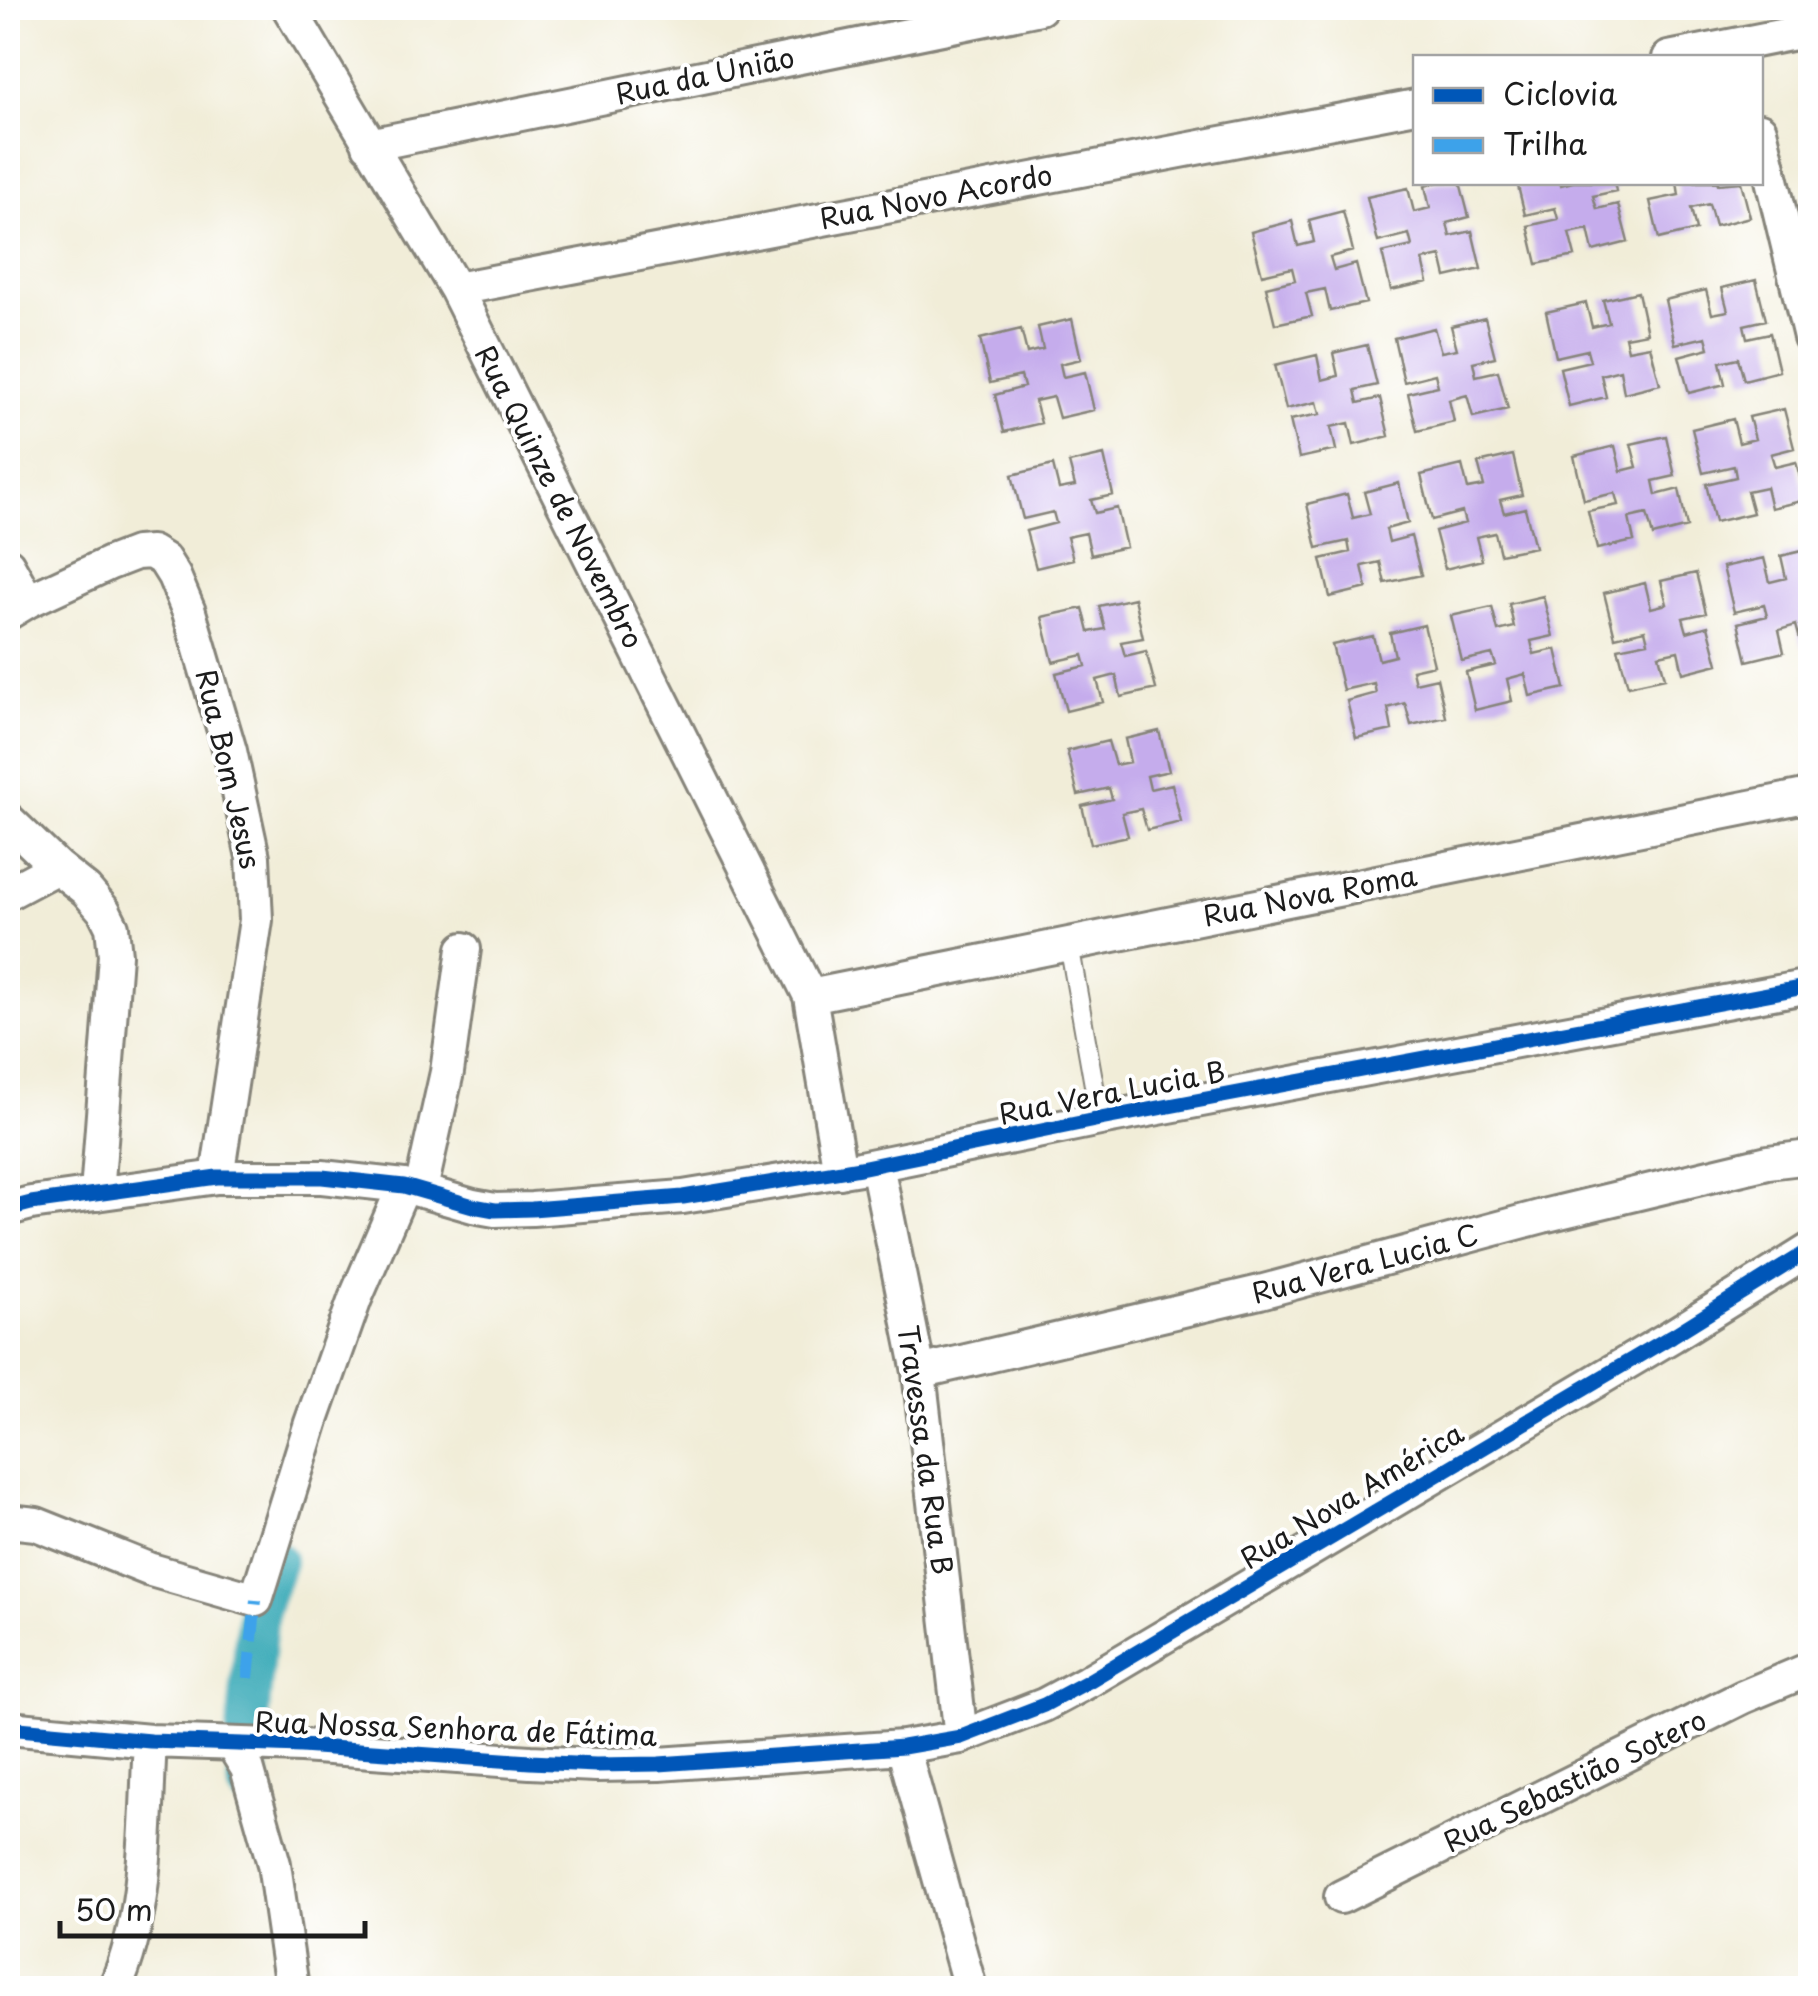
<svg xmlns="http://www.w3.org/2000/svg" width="1818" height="1996" font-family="'Playpen Sans',sans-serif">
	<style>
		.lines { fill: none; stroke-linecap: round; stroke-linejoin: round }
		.canal { stroke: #3aaab8; stroke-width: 42 }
		.building { fill: #c5acec }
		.service-casing { stroke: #86847a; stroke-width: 22 }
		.minor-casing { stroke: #86847a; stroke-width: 38 }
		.service { stroke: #fff; stroke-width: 18 }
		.minor { stroke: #fff; stroke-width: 32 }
		.quiet { stroke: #3da2ea; stroke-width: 12; stroke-dasharray: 25 12; stroke-linecap: butt }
		.cycleway-casing { stroke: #fff; stroke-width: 21 }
		.cycleway { stroke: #0057b8; stroke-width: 15 }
		.labels { text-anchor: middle; stroke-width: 8; stroke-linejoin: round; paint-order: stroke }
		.street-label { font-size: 28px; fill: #1c1c1c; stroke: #fff }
	</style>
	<rect width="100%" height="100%" fill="#fff"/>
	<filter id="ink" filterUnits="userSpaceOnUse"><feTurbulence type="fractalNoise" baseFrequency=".01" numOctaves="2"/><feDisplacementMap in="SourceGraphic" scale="20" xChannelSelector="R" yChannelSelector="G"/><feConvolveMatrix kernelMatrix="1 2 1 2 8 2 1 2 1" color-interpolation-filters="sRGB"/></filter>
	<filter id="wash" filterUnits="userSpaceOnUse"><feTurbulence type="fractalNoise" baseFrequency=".0048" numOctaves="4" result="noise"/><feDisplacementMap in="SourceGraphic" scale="40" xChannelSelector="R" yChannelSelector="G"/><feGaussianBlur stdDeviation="2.25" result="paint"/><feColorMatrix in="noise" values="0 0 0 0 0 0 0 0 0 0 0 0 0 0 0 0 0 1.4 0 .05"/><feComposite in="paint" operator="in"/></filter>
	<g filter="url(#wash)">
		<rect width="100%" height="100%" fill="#f1edd8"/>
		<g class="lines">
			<!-- canal -->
			<path class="canal" d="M249,1787L246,1744L258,1609L275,1561"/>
		</g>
		<g id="blocks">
			<!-- building -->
			<path class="building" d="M1438,182H1460L1469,217L1447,223L1450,236L1472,231L1481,269L1446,277L1441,256L1423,260L1428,282L1391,290L1382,253L1412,246L1409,234L1378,242L1367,197L1408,188L1414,212L1430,208L1425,186Z
				M1517,182H1560L1561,185L1573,182H1614L1616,191L1593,196L1597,209L1618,204L1628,242L1593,251L1588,229L1569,233L1575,256L1537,264L1528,226L1558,219L1555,208L1525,215Z
				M1677,182H1718V184L1741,182L1750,217L1715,226L1709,204L1691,208L1696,230L1659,239L1650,201L1679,195Z
				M1343,211L1353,251L1330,257L1334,270L1356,264L1366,303L1330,311L1325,289L1306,293L1312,316L1275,324L1266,287L1295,280L1292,268L1262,275L1251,232L1292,221L1298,246L1314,242L1309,220Z
				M1756,280L1766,320L1744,325L1747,338L1770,333L1779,371L1744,380L1738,358L1720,362L1725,384L1689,393L1679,356L1709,348L1706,337L1675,344L1665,300L1706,290L1712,314L1728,311L1722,288Z
				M1638,292L1647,333L1625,337L1628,350L1650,346L1660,384L1624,393L1620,370L1601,375L1606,397L1569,406L1560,368L1590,361L1587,350L1556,357L1546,312L1586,303L1592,327L1609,323L1603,300Z
				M1485,318L1495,357L1473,362L1476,376L1498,371L1508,409L1473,417L1467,395L1449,400L1454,422L1417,431L1408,393L1438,386L1435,374L1404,382L1394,338L1434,328L1441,352L1457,349L1451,326Z
				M1072,319L1081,359L1060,364L1063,377L1085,372L1094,410L1059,418L1053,397L1035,401L1041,423L1004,432L995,395L1024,387L1021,376L990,383L980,339L1021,329L1027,353L1043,349L1038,327Z
				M1367,345L1377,385L1355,390L1358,403L1380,398L1389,436L1354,445L1349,423L1331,427L1336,450L1299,458L1290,420L1320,414L1317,402L1286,409L1275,365L1317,355L1322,380L1338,376L1333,353Z
				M1784,409L1794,448L1771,454L1775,467L1796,462L1806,500L1771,508L1766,487L1747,491L1753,513L1715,522L1706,484L1736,477L1734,466L1703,473L1692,429L1733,419L1739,443L1755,439L1749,417Z
				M1666,436L1675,476L1653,481L1656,495L1679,489L1687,527L1653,536L1647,514L1629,518L1634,541L1597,549L1588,511L1618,505L1615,493L1584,500L1574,456L1615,446L1621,471L1637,467L1631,444Z
				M1104,455L1113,495L1091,500L1095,513L1117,508L1126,547L1091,555L1086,533L1067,537L1073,559L1036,568L1026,531L1056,523L1053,512L1023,519L1012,475L1053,465L1059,489L1075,486L1069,463Z
				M1513,455L1522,495L1500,500L1504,513L1525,508L1535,547L1500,554L1495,533L1476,537L1482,560L1445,569L1435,531L1465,523L1462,512L1432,520L1421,475L1462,465L1468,489L1484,486L1478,463Z
				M1399,483L1408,523L1386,529L1389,542L1411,536L1421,575L1385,583L1380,562L1362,566L1367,588L1330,597L1321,559L1350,552L1348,541L1317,548L1307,504L1347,494L1353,518L1370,514L1364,492Z
				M1810,549V591L1803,593L1806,606L1810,605V645L1802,647L1796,625L1779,630L1784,652L1747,661L1738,623L1767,616L1764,605L1734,612L1723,567L1764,558L1770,582L1786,578L1781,556Z
				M1696,573L1706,613L1683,618L1687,632L1708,626L1718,664L1683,673L1678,651L1659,655L1665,678L1628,686L1618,648L1648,642L1645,630L1615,637L1604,593L1645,583L1651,608L1667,604L1661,581Z
				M1543,596L1553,636L1531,641L1534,654L1556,649L1565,688L1530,696L1525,674L1507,679L1512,701L1475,710L1466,672L1496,665L1492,654L1462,661L1451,616L1492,607L1498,631L1514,627L1509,604Z
				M1134,598L1143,638L1121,642L1125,656L1146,651L1156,689L1121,697L1116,675L1097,680L1103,702L1066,711L1056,673L1086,666L1083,655L1053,662L1042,617L1083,608L1089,632L1105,629L1099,606Z
				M1424,625L1434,665L1412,670L1415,683L1437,678L1446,717L1411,725L1405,703L1388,708L1392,730L1356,738L1347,701L1376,693L1374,683L1343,690L1332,645L1373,636L1379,660L1395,656L1390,633Z
				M1159,731L1169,771L1147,776L1150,789L1172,784L1181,822L1147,830L1141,809L1122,813L1128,836L1091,844L1082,806L1112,799L1109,788L1078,795L1067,751L1108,741L1115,765L1130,762L1125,739Z"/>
		</g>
	</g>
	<g filter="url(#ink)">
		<use href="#blocks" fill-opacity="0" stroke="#86847a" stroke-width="2.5"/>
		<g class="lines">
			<defs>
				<path id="service" d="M1069,944L1100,1119"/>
				<path id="minor" d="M289,8L456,289L810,996L840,1172
					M1669,58L1810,30
					M1760,130L1810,337
					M369,145L1040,8
					M456,289L1416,106
					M8,565L28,601
					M8,613L28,601L110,563L136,553L151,552L164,560L174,576L189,612L230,751L253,857L256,920L217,1177
					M8,820L57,867L86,890L104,911L112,927L115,955L97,1194
					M8,893L57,867
					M810,996L1810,795
					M877,1165L919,1372L961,1737
					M421,1189L447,1072L464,949
					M8,1209L31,1203L217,1177H322L404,1186L473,1206L495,1210L532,1209L683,1197L860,1168L1100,1119L1810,986
					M919,1372L1260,1292L1543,1216L1768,1162L1810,1157
					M8,1521L36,1524L151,1570L256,1600L311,1423L355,1299L404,1186
					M8,1728L150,1741L301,1746L530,1762L596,1765L659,1764L903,1747L961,1737L1044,1705L1087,1682L1672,1336L1810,1250
					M232,1744L247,1768L274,1864L292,1988
					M903,1747L970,1988
					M1341,1897L1743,1697L1810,1669
					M115,1988C149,1911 145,1824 150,1741"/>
			</defs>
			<!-- service casing -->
			<use href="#service" class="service-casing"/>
			<!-- minor casing -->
			<use href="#minor" class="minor-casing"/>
			<!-- service -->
			<use href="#service" class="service"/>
			<!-- minor -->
			<use href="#minor" class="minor"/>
			<!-- quiet -->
			<path class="quiet" d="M248,1678L256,1600"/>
			<defs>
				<path id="cycleway" d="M8,1209L31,1203L217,1177H322L404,1186L473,1206L495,1210L532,1209L683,1197L860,1168L1100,1119L1810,986
					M8,1728L150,1741L301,1746L530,1762L596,1765L659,1764L903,1747L961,1737L1044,1705L1087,1682L1672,1336L1810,1250"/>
			</defs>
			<!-- cycleway casing -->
			<use href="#cycleway" class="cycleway-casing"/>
			<!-- cycleway -->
			<use href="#cycleway" class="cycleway"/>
		</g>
	</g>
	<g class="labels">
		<!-- street labels -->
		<g class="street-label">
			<text transform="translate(705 76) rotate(-12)" y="10">Rua da União</text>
			<text transform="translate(936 197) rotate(-11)" y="10">Rua Novo Acordo</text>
			<text transform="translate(559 497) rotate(63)" y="10">Rua Quinze de Novembro</text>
			<text transform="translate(228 769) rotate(77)" y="10">Rua Bom Jesus</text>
			<text transform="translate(1310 896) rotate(-11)" y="10">Rua Nova Roma</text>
			<text transform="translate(1112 1093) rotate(-11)" y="10">Rua Vera Lucia B</text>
			<text transform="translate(1365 1264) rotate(-15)" y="10">Rua Vera Lucia C</text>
			<text transform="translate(925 1450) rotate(82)" y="10">Travessa da Rua B</text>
			<text transform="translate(1352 1496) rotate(-31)" y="10">Rua Nova América</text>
			<text transform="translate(456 1729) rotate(2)" y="10">Rua Nossa Senhora de Fátima</text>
			<text transform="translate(1575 1781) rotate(-26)" y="10">Rua Sebastião Sotero</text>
		</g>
	</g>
	<!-- margin -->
	<rect width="1818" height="1996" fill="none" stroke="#fff" stroke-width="40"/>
	<!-- legend -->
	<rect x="1413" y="55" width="350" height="130" fill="#ffffff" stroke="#a4a4a4" stroke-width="2.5"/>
	<rect x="1433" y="88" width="50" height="15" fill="#0057b8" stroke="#a4a4a4" stroke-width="2.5"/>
	<text x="1503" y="105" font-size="30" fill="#1c1c1c">Ciclovia</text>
	<rect x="1433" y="138" width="50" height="15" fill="#3da2ea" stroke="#a4a4a4" stroke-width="2.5"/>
	<text x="1503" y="155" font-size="30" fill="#1c1c1c">Trilha</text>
	<!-- scale -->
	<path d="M60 1921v15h305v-15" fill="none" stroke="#1c1c1c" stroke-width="5"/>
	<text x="75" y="1921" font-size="30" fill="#1c1c1c" stroke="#ffffff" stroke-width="8" paint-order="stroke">50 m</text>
</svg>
